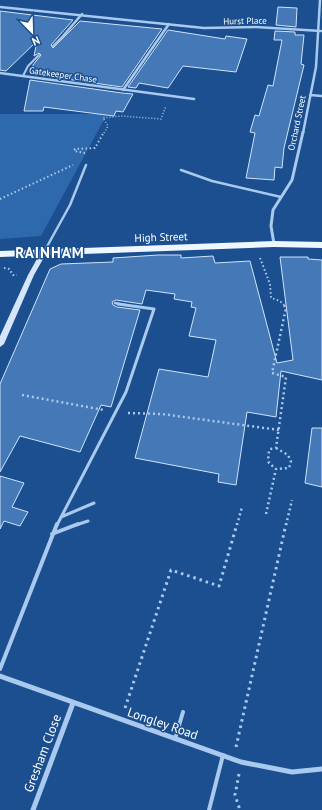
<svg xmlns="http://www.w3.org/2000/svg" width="322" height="810" font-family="'PT Sans',sans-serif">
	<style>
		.green { fill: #2e69ad }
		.building { fill: #4478b7; stroke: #cfe3fa }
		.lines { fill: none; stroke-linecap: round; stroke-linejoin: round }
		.path-far3 { stroke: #a9c9ee; stroke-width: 1.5; stroke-dasharray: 1 2; stroke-linecap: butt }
		.path-far2 { stroke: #a9c9ee; stroke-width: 2; stroke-dasharray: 1.5 2.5; stroke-linecap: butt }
		.path-far1 { stroke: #a9c9ee; stroke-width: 2.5; stroke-dasharray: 2 3; stroke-linecap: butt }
		.path { stroke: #a9c9ee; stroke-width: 3; stroke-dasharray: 2.5 4; stroke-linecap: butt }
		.service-far3 { stroke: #a9c9ee; stroke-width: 2 }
		.service-far2 { stroke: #a9c9ee; stroke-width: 2.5 }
		.service-far1 { stroke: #a9c9ee; stroke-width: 3 }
		.service { stroke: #a9c9ee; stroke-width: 4 }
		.minor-far2 { stroke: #a9c9ee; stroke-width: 2.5 }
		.minor-far1 { stroke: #a9c9ee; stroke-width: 3 }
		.minor { stroke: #a9c9ee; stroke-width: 5 }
		.secondary { fill: #d6e6fa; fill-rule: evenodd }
		.primary { fill: #f0f6ff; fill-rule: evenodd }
		.labels { text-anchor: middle; stroke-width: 3; stroke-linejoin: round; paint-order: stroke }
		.far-street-label { font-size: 9px; fill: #fff; stroke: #1b4f8f }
		.street-label { font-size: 11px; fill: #fff; stroke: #1b4f8f }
		.near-street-label { font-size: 13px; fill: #fff; stroke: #1b4f8f }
		.district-label { font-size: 15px; font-weight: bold; letter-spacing: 1px; fill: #fff; stroke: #1b4f8f }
	</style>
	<rect width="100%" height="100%" fill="#1b4f8f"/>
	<!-- green -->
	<path class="green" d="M0,114H107L41,236L0,239Z"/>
	<!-- building -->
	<path class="building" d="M278,7L297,8L296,27L276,25Z
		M0,11L73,20L51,45L53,48L80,21L162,29L122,87L31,74L33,65L41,55L39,53L34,56L37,41L6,71L0,70Z
		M168,30L225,39L226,36L247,39L236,72L183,66L168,88L139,83L136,88L128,87Z
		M275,31L295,32V35H304L301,64L304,65L284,148L282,168L275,167L274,180L246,178L255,133L250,132L255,115L259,116L268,85L273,86L282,40H274Z
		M30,80L122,93L133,94L123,112L116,111L114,116L44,107L43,111H24Z
		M158,255H181V258L213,256L215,263L250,261L277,363L293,360L280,257H308V259L322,260V380L281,371L276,417L247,412L236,485L218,482L219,474L135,458L159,369L208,377L216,340L189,336L196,308L191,307L192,302L174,299L175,294L146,290L142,304L116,300L112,302L113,305L117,307L140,310L111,407L101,405L80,452L20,436L0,472V384L50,269L61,264L113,262V258Z
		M312,428H322V487L305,483Z
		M0,476L24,483L12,507L28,512L20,526L4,521L0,529Z"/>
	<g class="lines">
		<!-- path-far3 -->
		<path class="path-far3" d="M104,133L108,126L103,118L121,116L161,119L166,106"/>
		<!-- path-far2 -->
		<path class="path-far2" d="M85,153L74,151L75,149L95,148L104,132
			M0,199L73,165
			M260,258L270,284L271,298L280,301L284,305
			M4,268L9,269L13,275H17"/>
		<!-- path-far1 -->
		<path class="path-far1" d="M22,395L104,410
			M128,413L162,414L279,430
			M276,448L288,455L291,462L289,468L276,469
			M266,514L276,469L269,463L268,455L270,449L276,448L286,377L272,373L286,308L283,304
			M237,525L242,507
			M286,525L292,500"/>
		<!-- path -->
		<path class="path" d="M125,708L171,570L219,586L237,524
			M236,747L286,524
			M239,774L235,795L240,810"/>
		<!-- service-far3 -->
		<path class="service-far3" d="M53,46L64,35
			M23,76L28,66L39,55"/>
		<!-- service-far2 -->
		<path class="service-far2" d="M181,170L212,181L281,197
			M44,252L70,205L86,165
			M115,303L125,305"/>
		<!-- service-far1 -->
		<path class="service-far1" d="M61,517L94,503
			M57,525L126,392L154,309L118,304
			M76,525L88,521"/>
		<!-- service -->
		<path class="service" d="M52,534L78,524
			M0,669L57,524
			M175,739L183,712
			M209,810L223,755"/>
		<!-- minor-far2 -->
		<path class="minor-far2" d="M0,7L204,28L256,27L321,31
			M64,35L82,14
			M0,73L194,99
			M123,90L169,24
			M310,95L322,96
			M303,133L316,67L320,0"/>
		<!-- minor-far1 -->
		<path class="minor-far1" d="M274,244L271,226L273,210L292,180L303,132"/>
		<!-- minor -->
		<path class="minor" d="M0,676L241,762L292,772L322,769
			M33,810L73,703"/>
		<!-- secondary -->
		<path class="secondary" d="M42,250H46L47,252L34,275L4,344L0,347V336L28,275Z"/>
		<!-- primary -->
		<path class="primary" d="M274,241L322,242V248L274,247L0,257V251Z"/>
	</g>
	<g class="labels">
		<!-- far-street labels -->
		<g class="far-street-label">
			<text transform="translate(245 21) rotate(-1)" y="3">Hurst Place</text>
			<text transform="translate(63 75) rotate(8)" y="3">Gatekeeper Chase</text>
			<text transform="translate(297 123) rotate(-78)" y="3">Orchard Street</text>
		</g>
		<!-- street labels -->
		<g class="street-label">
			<text transform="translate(161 237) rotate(-2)" y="4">High Street</text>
		</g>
		<!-- near-street labels -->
		<g class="near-street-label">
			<text transform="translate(163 723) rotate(19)" y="5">Longley Road</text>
			<text transform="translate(42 753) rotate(-69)" y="5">Gresham Close</text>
		</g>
		<!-- district labels -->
		<g class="district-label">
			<text x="50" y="258">RAINHAM</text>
		</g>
	</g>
	<!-- north arrow -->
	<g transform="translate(32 32) rotate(157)" stroke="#1b4f8f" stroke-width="3" paint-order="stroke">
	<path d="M0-3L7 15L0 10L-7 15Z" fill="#ffffff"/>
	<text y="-6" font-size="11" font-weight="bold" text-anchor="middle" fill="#ffffff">N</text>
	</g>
</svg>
